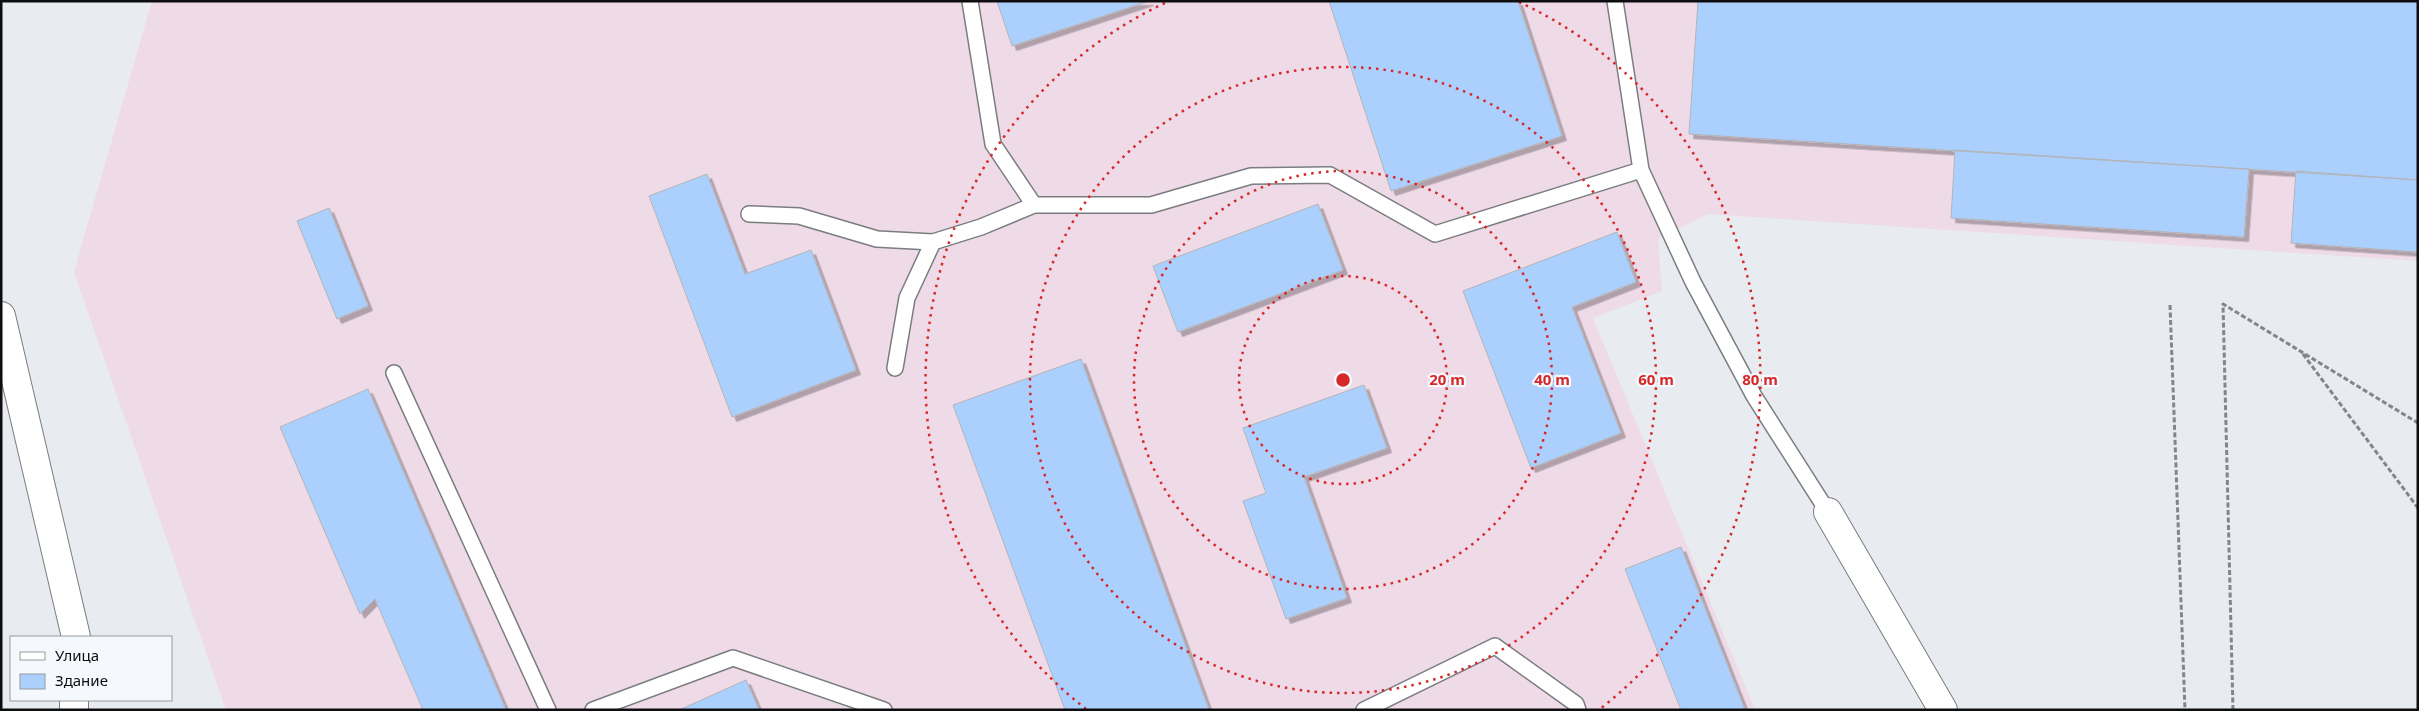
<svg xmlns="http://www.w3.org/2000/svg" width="2419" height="711" font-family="'Noto Sans',sans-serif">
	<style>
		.industrial { fill: #efdae8 }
		.building { fill: #acd0fd; stroke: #b2b4b8; filter: url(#shadow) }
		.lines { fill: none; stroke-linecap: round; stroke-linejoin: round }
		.service-casing { stroke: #7a7d80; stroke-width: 18 }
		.minor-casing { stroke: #7a7d80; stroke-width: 30 }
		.path { stroke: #848589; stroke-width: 3; stroke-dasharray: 5 2.5; stroke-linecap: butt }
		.service { stroke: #fff; stroke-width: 15 }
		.minor { stroke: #fff; stroke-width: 28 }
		.ring { fill: none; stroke: #d62828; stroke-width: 2.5; stroke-dasharray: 2.5 5 }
		.centre { fill: #d62828; stroke: #f5f8fc; stroke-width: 2.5 }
		.ring-label { font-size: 15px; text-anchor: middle; font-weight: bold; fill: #d62828; stroke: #f5f8fc; stroke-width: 4.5; stroke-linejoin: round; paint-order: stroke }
	</style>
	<defs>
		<filter id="shadow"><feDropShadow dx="4.5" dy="4.5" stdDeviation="0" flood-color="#0004"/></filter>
	</defs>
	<rect width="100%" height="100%" fill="#e8ebef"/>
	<!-- industrial -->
	<path class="industrial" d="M152,1H2418V261L1708,214L1658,239L1662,291L1593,318L1755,710H226L74,272Z"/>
	<!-- building -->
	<path class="building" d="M997,1H1149L1012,46Z
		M1329,1H1518L1562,136L1391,191Z
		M1698,1H2418V180L1689,134Z
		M1955,150L2249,169L2244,237L1951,218Z
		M2296,171L2418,180V252L2291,243Z
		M707,174L745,274L811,250L856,370L732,417L649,196Z
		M1318,204L1343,270L1178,332L1153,266Z
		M329,208L368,306L337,319L297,221Z
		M1617,232L1636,282L1572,307L1621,433L1531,468L1463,291Z
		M1081,359L1209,710H1065L953,405Z
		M1364,385L1387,448L1304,477L1347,598L1286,619L1243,501L1266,493L1243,428Z
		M368,389L506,710H423L375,599L360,614L280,427Z
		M1681,547L1745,710H1681L1625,569Z
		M746,680L759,710H679Z"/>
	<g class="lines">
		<defs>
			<path id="service" d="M970,1L993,144L1034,205H1151L1251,176L1330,175L1435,234L1641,170
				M1615,1L1641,170L1693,282L1754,396L1828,512
				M749,214L799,216L877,239L933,242
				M895,368L907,298L933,242L981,227L1034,205
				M394,373L548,710
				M593,710L733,658L884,710
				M1364,710L1495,646L1576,704L1578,710"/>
			<path id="minor" d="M1,316L76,637
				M1828,512L1943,710
				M74,710V700"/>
		</defs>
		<!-- service casing -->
		<use href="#service" class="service-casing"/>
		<!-- minor casing -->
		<use href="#minor" class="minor-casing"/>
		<!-- path -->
		<path class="path" d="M2170,305L2185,710
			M2303,354L2418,508
			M2233,710L2223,304L2418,423"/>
		<!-- service -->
		<use href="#service" class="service"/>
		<!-- minor -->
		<use href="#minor" class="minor"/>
	</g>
	<!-- distance rings -->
	<g class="ring">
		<circle cx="1343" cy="380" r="104"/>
		<circle cx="1343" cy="380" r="209"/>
		<circle cx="1343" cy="380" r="313"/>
		<path d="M1086 709A417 417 0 0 1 1167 2M1519 2A417 417 0 0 1 1600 709"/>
	</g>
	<circle cx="1343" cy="380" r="8" class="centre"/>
	<g class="ring-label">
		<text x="1447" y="385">20 m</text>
		<text x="1552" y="385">40 m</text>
		<text x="1656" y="385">60 m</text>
		<text x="1760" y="385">80 m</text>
	</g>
	<!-- border -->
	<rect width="2419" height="711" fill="none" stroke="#0e0e10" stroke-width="5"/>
	<!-- legend -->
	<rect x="10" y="636" width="162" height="65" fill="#f5f8fc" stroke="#999a9e"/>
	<rect x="20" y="652" width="25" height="8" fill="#ffffff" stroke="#999a9e"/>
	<text x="55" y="661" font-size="15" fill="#0e0e10">Улица</text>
	<rect x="20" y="674" width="25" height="15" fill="#acd0fd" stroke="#999a9e"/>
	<text x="55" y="686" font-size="15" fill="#0e0e10">Здание</text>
</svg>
